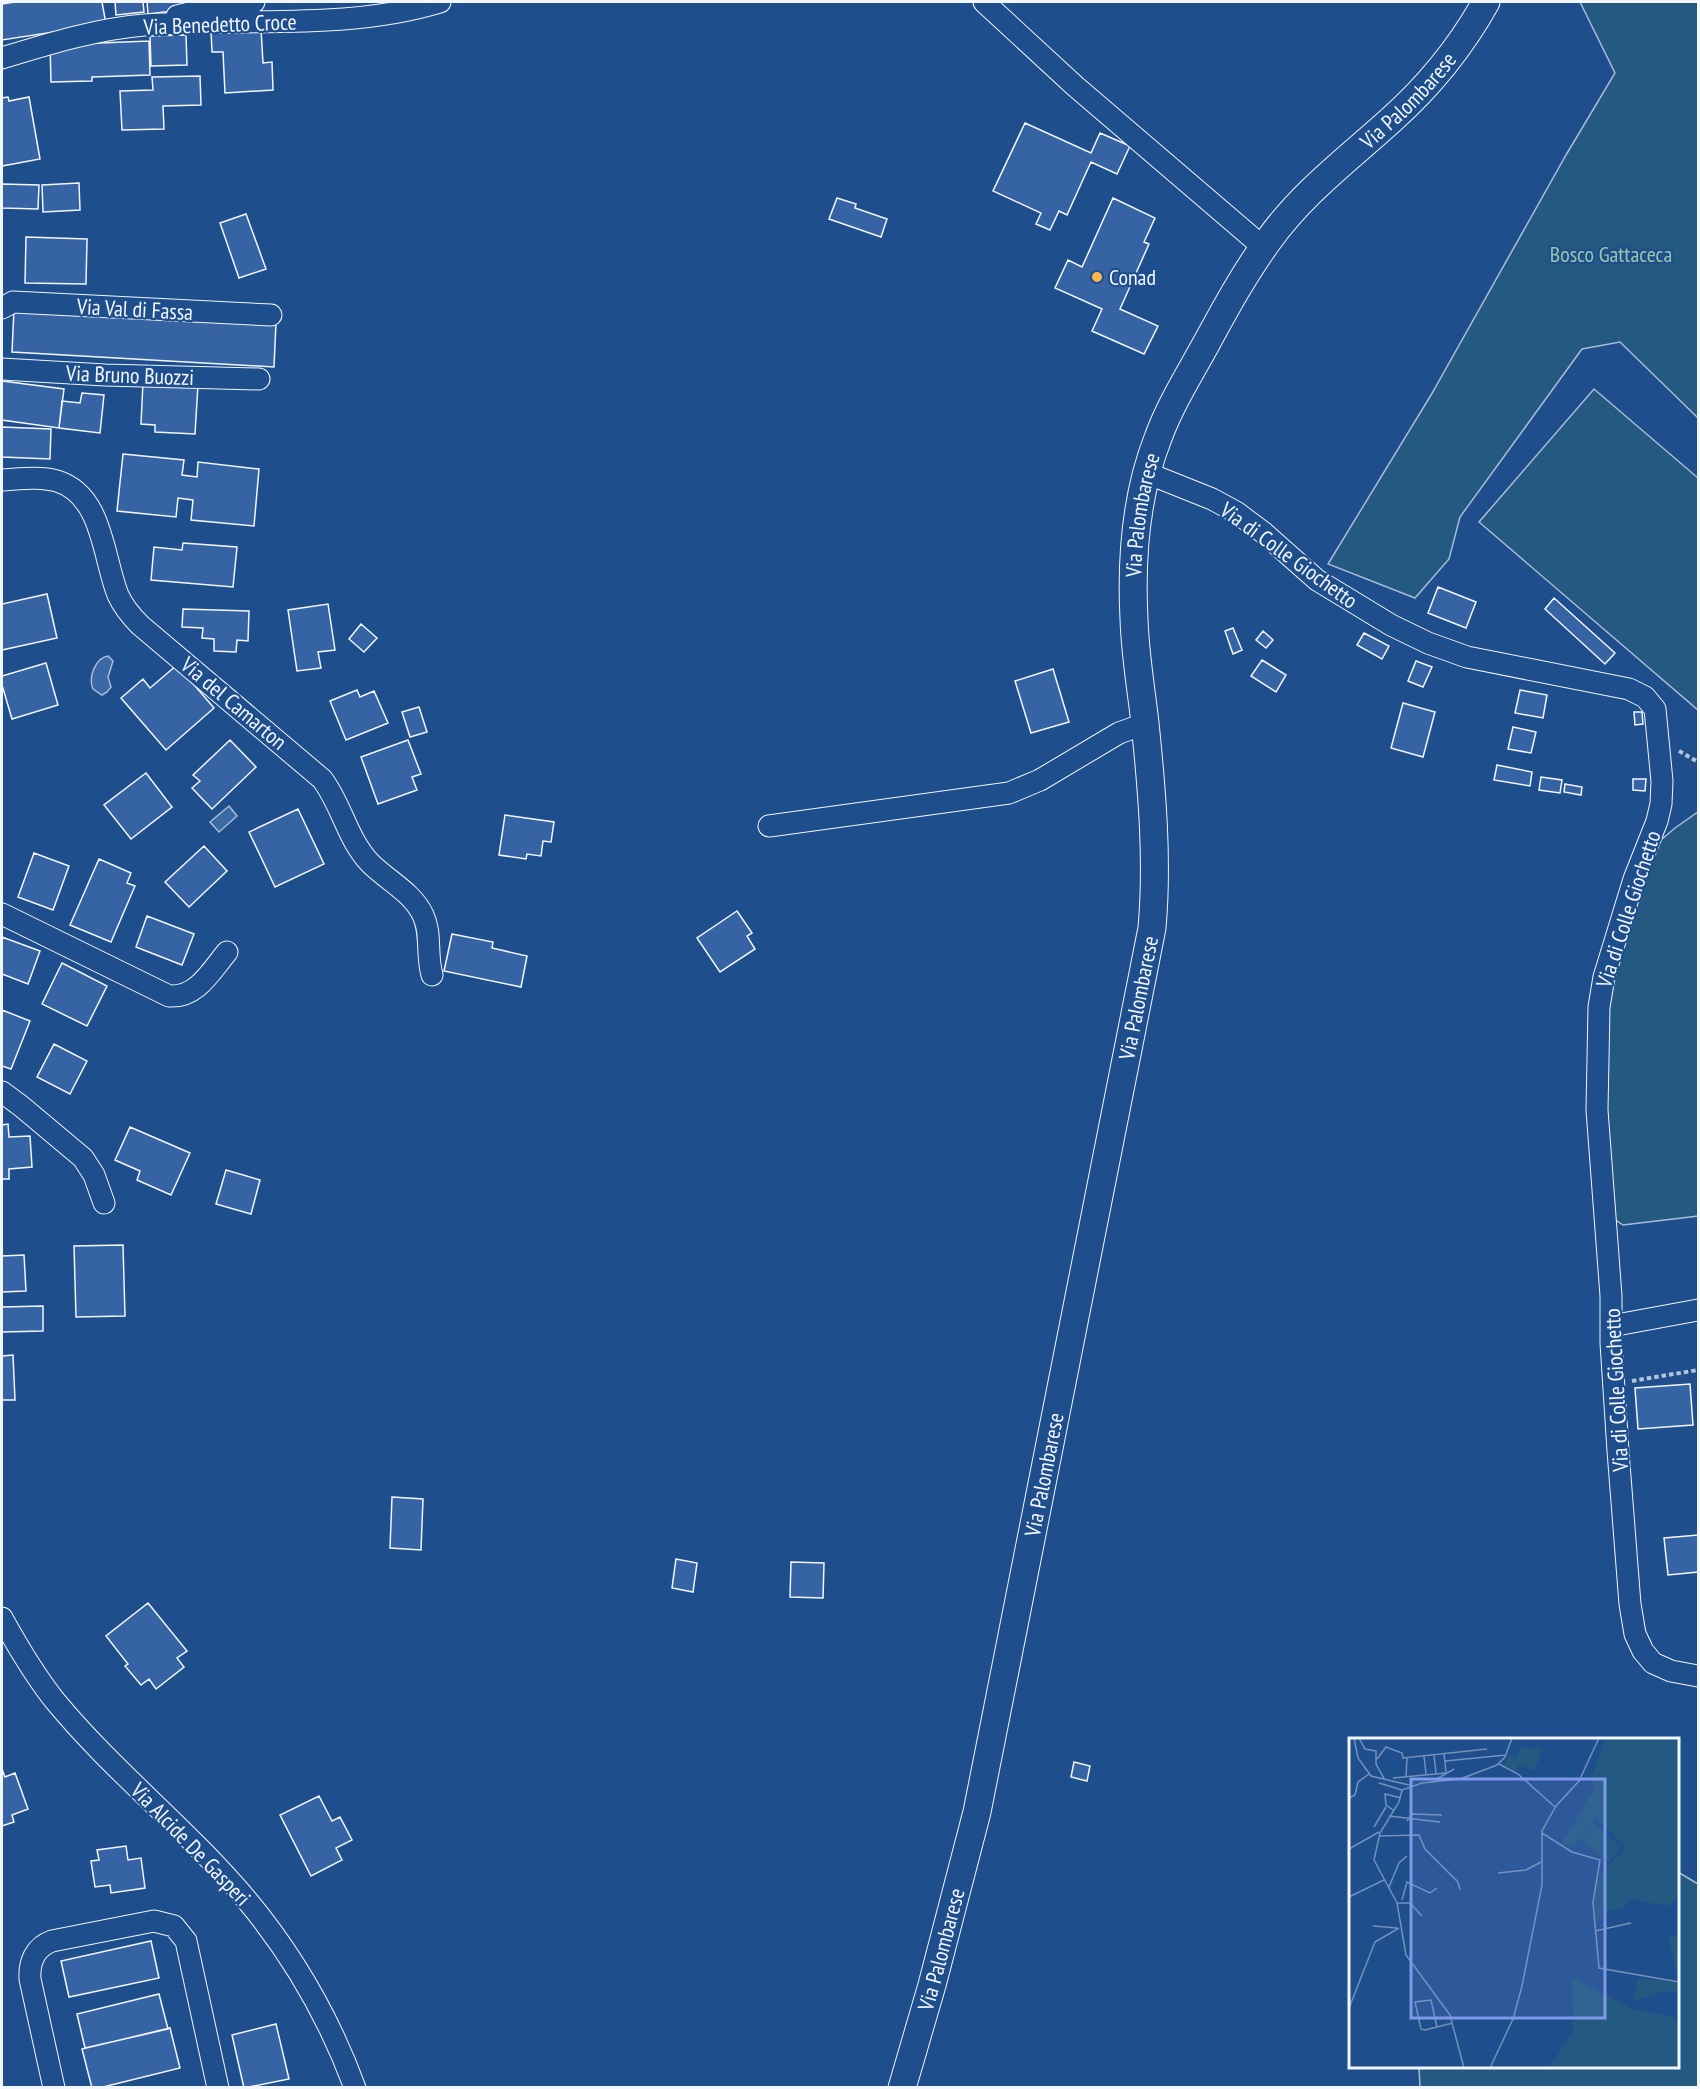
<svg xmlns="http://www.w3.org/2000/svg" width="1700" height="2089" font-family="'PT Sans Narrow',sans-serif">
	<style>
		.green { fill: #245a82; stroke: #a8bbd7; stroke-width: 1.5 }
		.water { fill: #3b69a3; stroke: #a8bbd7; stroke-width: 1.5 }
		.building { fill: #3563a3; stroke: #f2f6ff; stroke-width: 1.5 }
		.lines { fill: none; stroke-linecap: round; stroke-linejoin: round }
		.minor-casing { stroke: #f2f6ff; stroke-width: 23 }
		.major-casing { stroke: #f2f6ff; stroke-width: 29 }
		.path { stroke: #b3c4dc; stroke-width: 4; stroke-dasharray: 4.5 3; stroke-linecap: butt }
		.minor { stroke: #1f4e8c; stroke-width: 21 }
		.major { stroke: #1f4e8c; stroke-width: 27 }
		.poi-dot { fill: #ffb74d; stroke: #1f4e8c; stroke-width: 2 }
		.labels { text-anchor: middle; stroke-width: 4.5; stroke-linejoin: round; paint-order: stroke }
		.street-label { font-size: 22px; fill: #f2f6ff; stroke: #1f4e8c }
		.park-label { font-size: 22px; fill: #97c8a6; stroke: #1f4e8c }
		.poi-label { font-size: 22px; fill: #f2f6ff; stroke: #1f4e8c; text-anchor: start }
		.inset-road { fill: none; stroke: #7391ba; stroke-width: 1.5 }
		.view { fill: #7d9aea; fill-opacity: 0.15; stroke: #7d9aea; stroke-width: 3 }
		.inset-edge { fill: none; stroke: #f2f6ff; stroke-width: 3 }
	</style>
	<rect width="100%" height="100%" fill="#1f4e8c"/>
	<!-- green -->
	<path class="green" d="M1580,2H1698V418L1620,342L1582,349L1460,517L1449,559L1415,598L1328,564L1431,395L1566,155L1615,73Z
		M1594,389L1698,478V710L1479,522Z
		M1698,812V1216L1623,1225L1604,1212L1595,996L1648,851L1675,828Z
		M1678,1872L1698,1884V2087H1420L1419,2067L1678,2066Z"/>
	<!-- water -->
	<path class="water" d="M108,656L113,661L108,677L111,687L107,692L102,695L93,689C88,678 95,658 108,656Z
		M229,806L237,816L219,832L210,822Z"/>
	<!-- building -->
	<path class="building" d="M15,2H102L106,24L2,40V4Z
		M115,2H143L144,12L116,15Z
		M147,2H197L198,8L148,14Z
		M261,29L263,63L272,62L273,90L225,93L223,52H212L211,31Z
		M186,35L187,65L151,66L150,36Z
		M149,41L150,75L92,77V81L51,82L50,45Z
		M200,76L201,105L163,106L164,129L122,130L120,91L153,90L152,77Z
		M8,97L9,101L29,97L40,159L2,166V98Z
		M1025,123L1091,153L1100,133L1130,146L1117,174L1091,162L1067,215L1059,211L1050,230L1036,224L1041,213L993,191Z
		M79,183L80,210L43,212L42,185Z
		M2,184L39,185L38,209L2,208Z
		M837,198L856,204L855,208L887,219L881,237L829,219Z
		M1113,198L1155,218L1144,242L1149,244L1120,309L1158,326L1144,354L1092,331L1102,309L1055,288L1068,260L1082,267Z
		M246,214L266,269L239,278L220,223Z
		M26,237L87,239L86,284L25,283Z
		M14,309L276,323L274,367L12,352Z
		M2,381L64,389L59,428L2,420Z
		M143,382L198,385L195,434L155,432V425L141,424Z
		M82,393L104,395L100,433L59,428L62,401L80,403Z
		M2,427L51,429L50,459L2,457Z
		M123,454L184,460L182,475L197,477L198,462L259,469L254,526L191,520L193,500L178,498L176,517L117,511Z
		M183,543L237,547L233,587L151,580L154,547L182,550Z
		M1438,587L1476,602L1466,628L1428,613Z
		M47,594L57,638L2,650V604Z
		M1554,598L1615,653L1605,664L1545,609Z
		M328,604L335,650L318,652L321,668L297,671L288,610Z
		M183,609L249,611L248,641L237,640L236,652L214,651V639L202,638L203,628L182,627Z
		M361,624L377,638L364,652L349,639Z
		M1233,628L1242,650L1233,654L1225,631Z
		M1263,631L1273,640L1266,648L1256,640Z
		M1364,633L1389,646L1382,659L1357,645Z
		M1262,660L1286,675L1276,692L1251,676Z
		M1416,661L1432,667L1423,687L1408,681Z
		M46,663L58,705L12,719L2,685V676Z
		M177,665L214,708L166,750L121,698L143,679L150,688Z
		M1053,669L1069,722L1031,733L1015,681Z
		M357,690L360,697L374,691L388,723L346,740L330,701Z
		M1520,690L1547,695L1543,718L1515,713Z
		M1403,703L1435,712L1423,757L1391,748Z
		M419,707L427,732L410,737L402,712Z
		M1634,712H1642L1643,724L1635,725Z
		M1513,727L1536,732L1531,753L1508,749Z
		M230,740L256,767L212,809L192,788L200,781L193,775Z
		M408,740L421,774L412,777L417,790L378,804L361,757Z
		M1497,765L1532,772L1530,786L1494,780Z
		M146,773L172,807L131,839L104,805Z
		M1541,777L1562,780L1560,793L1539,790Z
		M1633,779H1646L1645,791L1633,790Z
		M1565,784L1582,787L1581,795L1564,792Z
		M298,809L324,864L275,887L249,832Z
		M505,815L554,822L551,842L543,841L541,856L527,854L526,859L499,855Z
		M204,846L227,871L189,907L165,882Z
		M34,853L69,866L53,910L18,897Z
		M99,859L131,873L127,883L135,886L111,942L70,925Z
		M737,911L752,933L747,936L755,949L720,972L697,938Z
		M147,916L194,934L182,965L136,947Z
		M452,934L493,942L492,948L527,956L521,987L444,971Z
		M2,937L40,951L28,984L2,974Z
		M62,963L107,986L87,1026L42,1004Z
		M2,1010L30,1021L11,1069L2,1066Z
		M54,1044L87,1061L70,1094L37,1077Z
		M8,1124L9,1137L30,1136L32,1167L9,1169V1179H2V1125Z
		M130,1127L190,1153L171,1195L137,1180L140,1171L115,1160Z
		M226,1170L260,1180L251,1214L216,1204Z
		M123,1245L125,1316L76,1317L74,1246Z
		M24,1255L26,1291L2,1292V1256Z
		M43,1306V1331L2,1332V1307Z
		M13,1355L15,1400H2V1356Z
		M1690,1384L1693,1425L1638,1429L1635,1388Z
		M392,1497L423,1499L421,1550L390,1548Z
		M1698,1535V1572L1668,1575L1664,1538Z
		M676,1559L697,1563L693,1592L672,1588Z
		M791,1562L824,1563L823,1598L790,1597Z
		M148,1603L187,1651L177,1658L184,1667L156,1689L149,1679L141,1685L125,1666L128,1664L106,1636Z
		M1074,1762L1090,1766L1087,1781L1071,1777Z
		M2,1769L5,1777L15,1773L28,1809L12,1815L14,1822L2,1826Z
		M319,1796L332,1821L340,1817L352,1840L336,1848L342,1860L311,1876L280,1815Z
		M126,1846L128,1860L141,1858L145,1888L111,1893L110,1885L95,1887L91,1861L99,1860L97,1850Z
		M151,1941L159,1978L69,1997L61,1961Z
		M159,1994L168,2029L85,2048L77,2014Z
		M276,2024L289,2079L244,2088L232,2035Z
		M170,2028L180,2068L99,2088H92L82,2049Z"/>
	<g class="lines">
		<defs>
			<path id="minor" d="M984,2L1075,86L1263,247
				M177,16L218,6L254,2
				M2,58C48,44 96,29 144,25C243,17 344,31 440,2
				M2,308L13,302L271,315
				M2,369L105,375L259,379
				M1147,473L1212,499L1236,512L1264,533L1317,580L1391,625L1428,643L1467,657L1629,689L1645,697L1655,709L1662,781L1661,804L1657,821L1634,879L1604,977L1599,1007L1597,1110L1611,1296V1343L1618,1451L1630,1604L1635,1634L1643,1651L1653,1663L1671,1671L1698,1676
				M2,480C20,479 39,476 57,481C103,495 103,558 118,595C123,606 131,616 140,625L322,779C342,805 347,839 370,863C388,881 412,892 423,915C432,934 426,954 432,975
				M769,826L1009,793L1040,780L1119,733L1133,728L1145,726
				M2,914L169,996C197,998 211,971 227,952
				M2,1092L21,1106L83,1158L94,1175L104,1203
				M1611,1326L1698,1310
				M2,1618C18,1647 35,1676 56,1702C114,1772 187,1829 246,1899C292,1954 330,2020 355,2088
				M54,2088L30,1979C29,1962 35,1947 52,1941L154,1921L174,1926L186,1941L218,2088"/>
			<g id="major">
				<path id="s1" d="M902,2088L932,1985L977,1812L1152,928C1158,860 1152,791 1145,723C1141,688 1135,654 1134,619C1131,560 1136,494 1158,438C1170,405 1189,375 1206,344C1225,309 1244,274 1268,241C1302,193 1348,159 1391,120C1428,87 1462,45 1486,2"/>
			</g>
		</defs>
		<!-- minor casing -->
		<use href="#minor" class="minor-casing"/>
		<!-- major casing -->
		<use href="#major" class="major-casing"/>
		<!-- path -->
		<path class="path" d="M1679,751L1698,762
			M1632,1381L1698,1370"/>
		<!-- minor -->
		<use href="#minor" class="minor"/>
		<!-- major -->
		<use href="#major" class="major"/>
	</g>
	<!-- markers -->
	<circle class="poi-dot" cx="1097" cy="277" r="6"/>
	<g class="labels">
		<!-- street labels -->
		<g class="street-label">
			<text transform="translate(220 24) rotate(-2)" y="8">Via Benedetto Croce</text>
			<text dy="8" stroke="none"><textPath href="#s1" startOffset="2106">Via Palombarese</textPath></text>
			<text transform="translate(135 309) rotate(3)" y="8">Via Val di Fassa</text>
			<text transform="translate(130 375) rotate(2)" y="8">Via Bruno Buozzi</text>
			<text dy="8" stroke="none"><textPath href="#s1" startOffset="1602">Via Palombarese</textPath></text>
			<text transform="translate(1289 555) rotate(36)" y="8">Via di Colle Giochetto</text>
			<text transform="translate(234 703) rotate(40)" y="8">Via del Camarton</text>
			<text transform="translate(1628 909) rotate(-72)" y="8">Via di Colle Giochetto</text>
			<text dy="8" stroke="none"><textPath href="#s1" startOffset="1116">Via Palombarese</textPath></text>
			<text transform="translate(1616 1390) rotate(-93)" y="8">Via di Colle Giochetto</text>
			<text dy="8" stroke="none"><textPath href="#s1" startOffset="630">Via Palombarese</textPath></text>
			<text transform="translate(191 1844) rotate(46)" y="8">Via Alcide De Gasperi</text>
			<text dy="8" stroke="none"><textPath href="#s1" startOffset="144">Via Palombarese</textPath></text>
		</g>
		<!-- park labels -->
		<g class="park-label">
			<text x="1611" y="262">Bosco Gattaceca</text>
		</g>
		<!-- poi labels -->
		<g class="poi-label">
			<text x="1109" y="285">Conad</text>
		</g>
	</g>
	<!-- overview -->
	<g transform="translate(1349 1738)">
		<rect width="330" height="330" fill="#1f4e8c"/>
		<path d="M257,0H330V159L318,168L281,161L274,170L257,174V180L247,181L244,155L250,138L277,109L247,80L223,109L213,105L246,50L242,40ZM172,9L194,11L185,33L170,27L166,33L155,28L160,16L168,19ZM244,85L272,109L259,125L231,101ZM330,198V244L319,199ZM223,239L283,271L323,278L330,284V330H200L224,294ZM289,240L330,245V254L312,253L284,264Z" fill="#245a82"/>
		<path class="inset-road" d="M5,0L9,20L22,38L60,47M10,0L16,11L27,13V26L36,42M95,16L97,34M85,17L87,35M75,18L77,36M28,21L37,9L53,15L54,20L138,11M96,23L157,17M150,26L169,36L206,69M57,39L58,20M44,40L97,35M86,42L105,31M30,45L53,52M53,52L50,64L31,95L25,122L48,165L57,217L101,277L115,330M53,52L73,45L111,41L148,27L156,19L163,0M0,60L6,57L9,44L20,36M44,72L37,67L36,56L52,60M40,78L91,84M58,83L63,76L93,77M25,89L37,69M193,95L223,114L251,122L244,164L250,230L330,244M30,98L70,97L76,111L109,144L111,152M0,111L30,94M149,135L177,132L192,124M40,149L50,125L58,118M0,159L35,142M53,162L58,144L81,155L88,150M48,165H61L73,178M24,188L48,190M246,193L282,185M0,270L26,204L50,190M88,289L82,262L66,264L72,291L76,292L104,285M141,330L164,281L173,248L193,147V93L207,68L230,43L250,0"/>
		<path class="view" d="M62,41H256V280H62Z"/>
		<rect width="330" height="330" class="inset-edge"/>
	</g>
	<!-- border -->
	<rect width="1700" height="2089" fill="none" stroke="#f2f6ff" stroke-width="6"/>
</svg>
